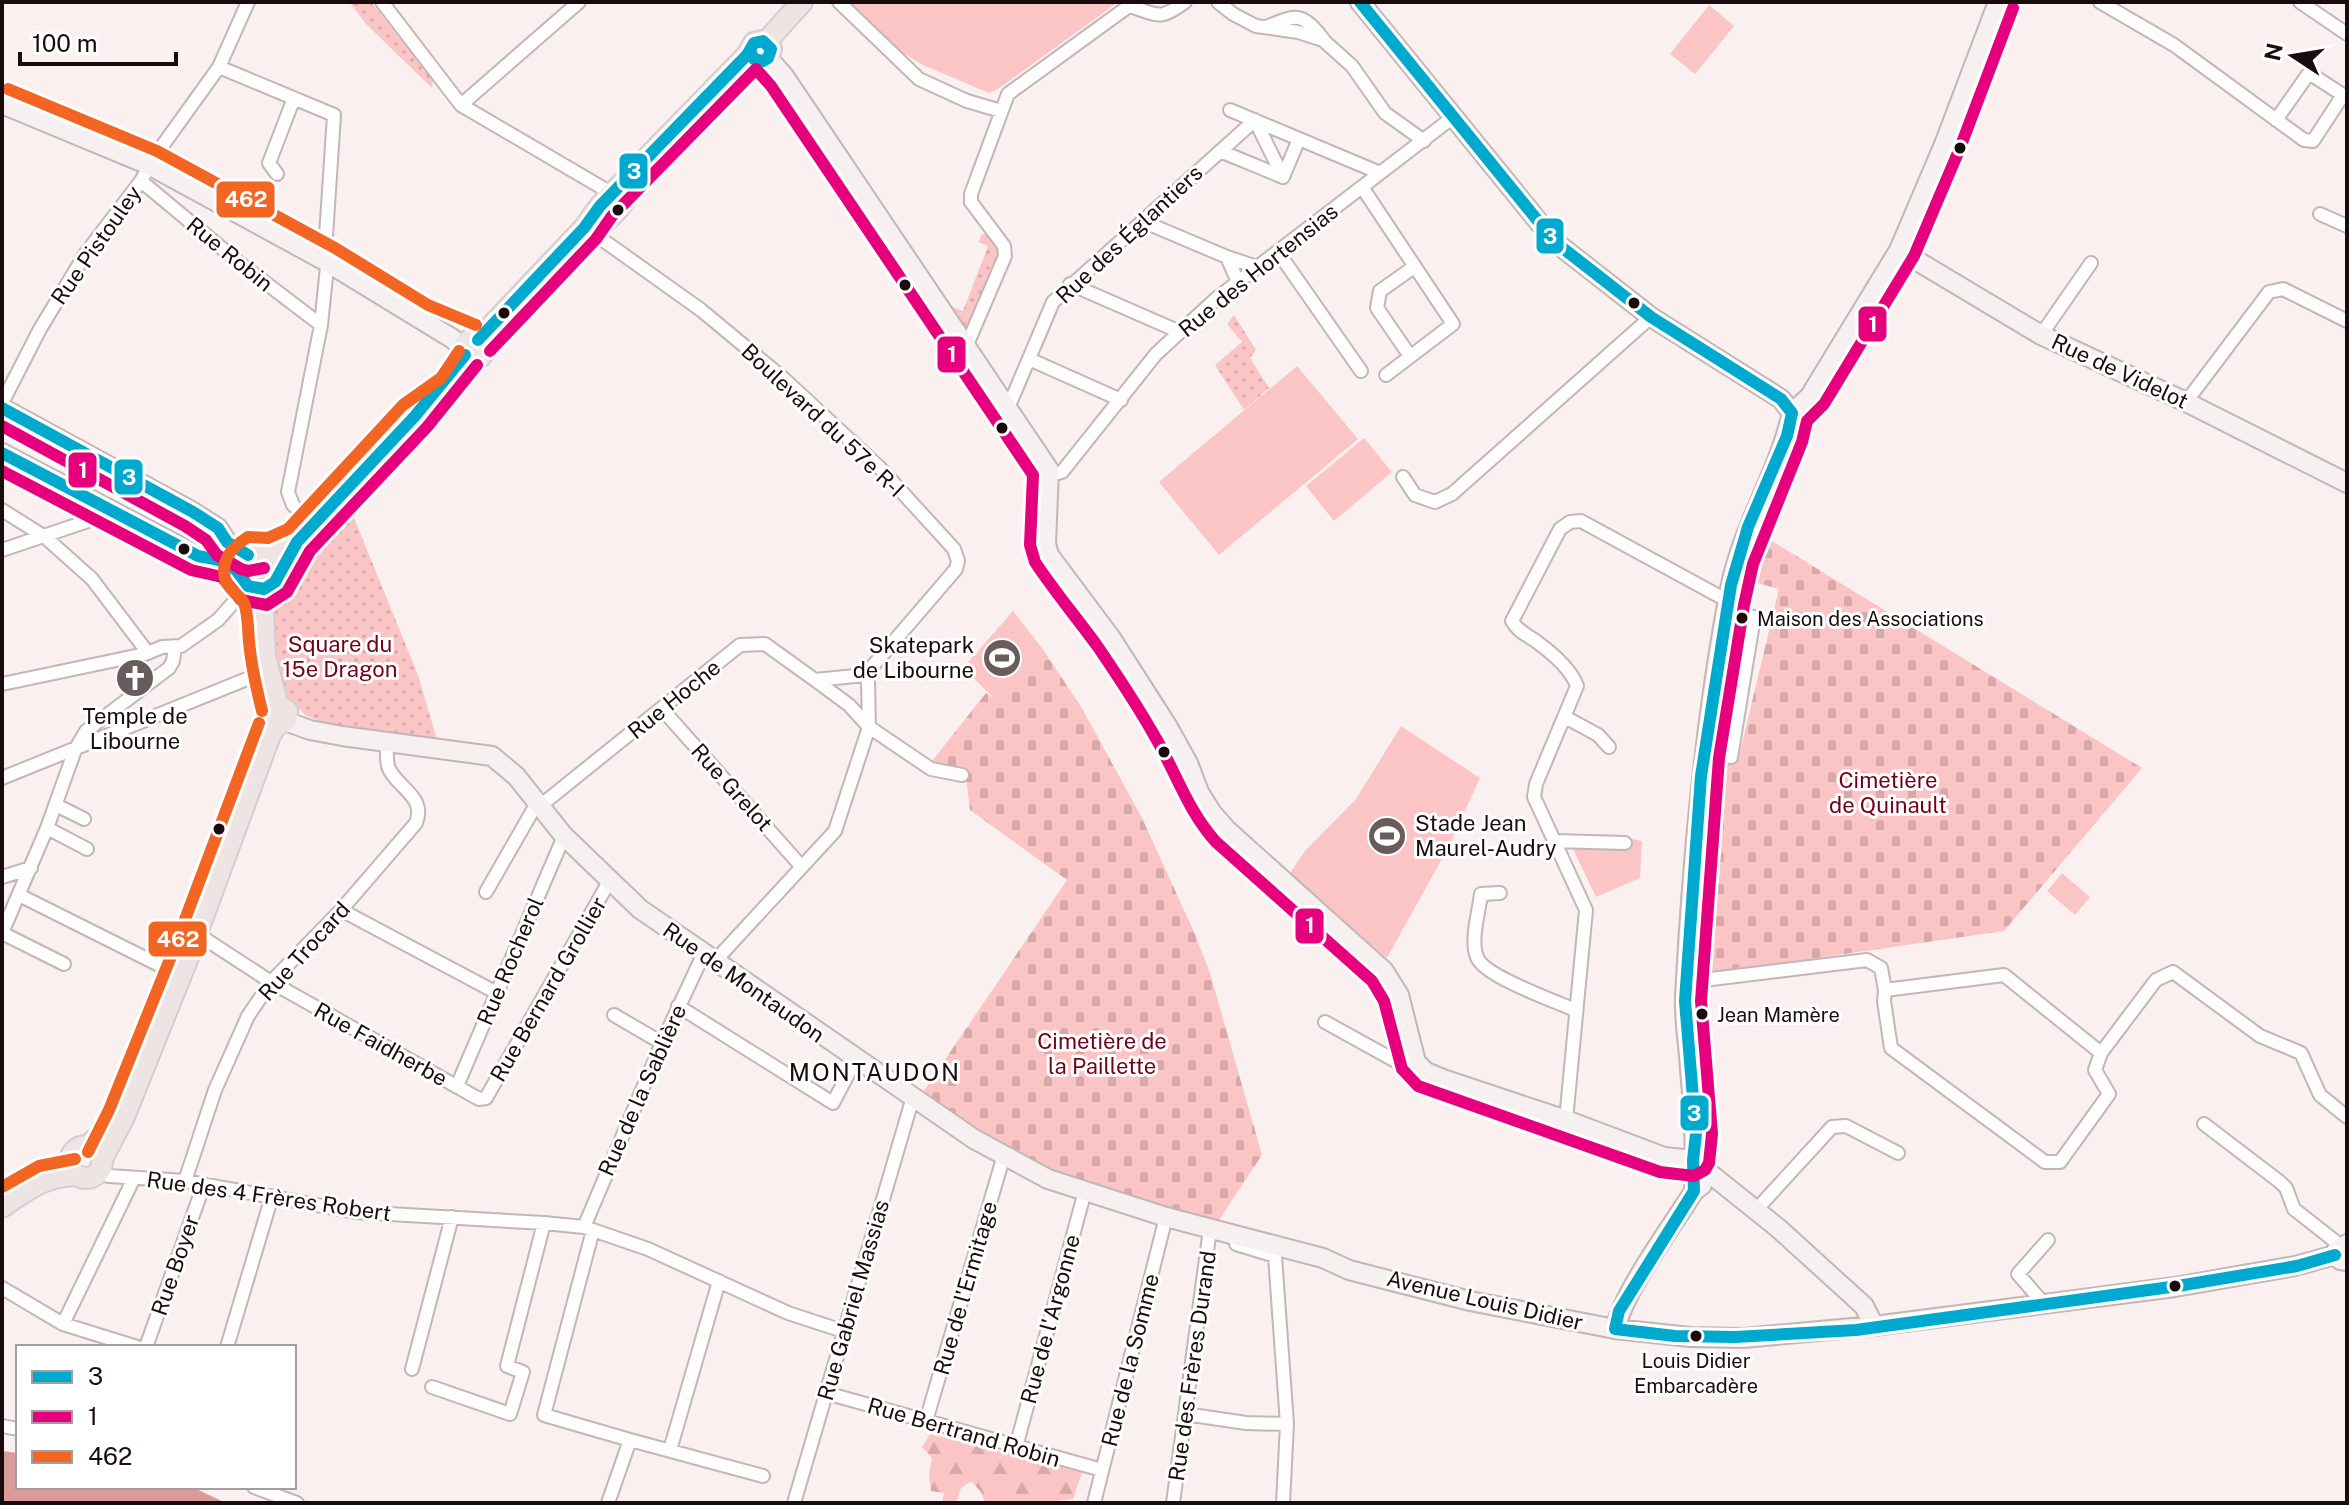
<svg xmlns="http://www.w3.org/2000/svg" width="2349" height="1505" font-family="'Public Sans',sans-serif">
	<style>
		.grass { fill: url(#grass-dots) }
		.forest { fill: url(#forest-firs) }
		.cemetery { fill: url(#cemetery-stones) }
		.park { fill: #fcc5c5 }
		.water { fill: #db9b9b }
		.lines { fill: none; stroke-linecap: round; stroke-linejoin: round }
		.street-casing { stroke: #c2b6b6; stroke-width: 16 }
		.secondary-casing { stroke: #c2b6b6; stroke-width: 22 }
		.primary-casing { stroke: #d4cece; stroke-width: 24 }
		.street { stroke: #fefdfd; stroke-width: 12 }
		.secondary { stroke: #f7f0f1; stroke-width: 18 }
		.primary { stroke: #efe4e4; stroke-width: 20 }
		.bus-1-casing { stroke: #fff; stroke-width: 18 }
		.bus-2-casing { stroke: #fff; stroke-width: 18 }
		.bus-3-casing { stroke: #fff; stroke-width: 18 }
		.bus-1 { stroke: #00a9ce; stroke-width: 12 }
		.bus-2 { stroke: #e6007e; stroke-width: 12 }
		.bus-3 { stroke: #f26522; stroke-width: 12 }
		.bus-dot { fill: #1a0c0c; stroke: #fff; stroke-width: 3 }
		.labels { text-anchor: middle; stroke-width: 6; stroke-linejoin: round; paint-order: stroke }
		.bus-label { font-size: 20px; fill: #1a0c0c; stroke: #fff; text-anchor: start }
		.street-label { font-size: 22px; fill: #1a0c0c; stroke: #fff }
		.park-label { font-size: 22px; fill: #720018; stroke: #fff }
		.poi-label { font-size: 22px; fill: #1a0c0c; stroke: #fff; text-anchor: end }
		.neighbourhood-label { font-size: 24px; letter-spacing: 2px; fill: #1a0c0c; stroke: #fff }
		.line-badge { stroke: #fff; stroke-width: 3 }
		.badge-label { font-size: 22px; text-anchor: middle; font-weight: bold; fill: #fff }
	</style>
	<defs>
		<pattern id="grass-dots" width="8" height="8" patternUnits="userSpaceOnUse" patternTransform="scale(2)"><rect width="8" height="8" fill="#fcc5c5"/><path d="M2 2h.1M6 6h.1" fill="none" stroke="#d7a8a8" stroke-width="1.8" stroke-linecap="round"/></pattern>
		<pattern id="forest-firs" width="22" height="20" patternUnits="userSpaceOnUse" patternTransform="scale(2)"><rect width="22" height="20" fill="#fcc5c5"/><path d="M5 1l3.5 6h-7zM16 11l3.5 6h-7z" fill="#d7a8a8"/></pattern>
		<pattern id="cemetery-stones" width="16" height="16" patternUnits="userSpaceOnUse" patternTransform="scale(2)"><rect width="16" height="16" fill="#fcc5c5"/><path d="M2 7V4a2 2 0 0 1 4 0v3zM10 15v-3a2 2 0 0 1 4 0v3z" fill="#d7a8a8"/></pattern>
	</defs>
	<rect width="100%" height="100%" fill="#faf0f0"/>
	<!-- grass -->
	<path class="grass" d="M349,2H371L433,79L432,88L367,25Z
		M987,233L999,253L970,326H962L950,310V306L963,311L988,246L979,242L981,235Z
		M1234,315L1256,350L1250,358L1269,388L1244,410L1215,365L1242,342L1227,324Z
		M338,508L345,513L347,511L352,513L418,675L438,743L338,729L305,715L283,692L275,668L272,596L283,572Z"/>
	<!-- forest -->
	<path class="forest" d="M930,1434L1082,1472L1073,1499L1042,1503H985L981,1492L971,1481L961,1488L956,1503H942L944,1493L931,1491L929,1475L932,1458L922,1447Z"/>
	<!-- cemetery -->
	<path class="cemetery" d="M1757,532L2142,768L2004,931L1698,975L1714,761L1732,762L1739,756L1779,589L1743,579Z
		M1042,648L1083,710L1142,818L1194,932L1210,973L1262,1155L1217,1223L1102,1189L1092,1182H1085C1026,1161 974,1128 921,1095L1067,880L970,810L965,770L932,761L986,693L997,700Z"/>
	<!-- park -->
	<path class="park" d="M848,2H1118L998,89L989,93L921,64L900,51Z
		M1709,5L1734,26L1695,74L1670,54Z
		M1297,366L1358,439L1219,555L1159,482Z
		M1364,438L1392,472L1334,521L1306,486Z
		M1013,611L1042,648L997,701L963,668Z
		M1401,726L1480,778L1449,846L1387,958L1288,876L1305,851L1356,799Z
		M1631,839L1642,841L1640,878L1596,897L1571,845L1630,847Z
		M2062,873L2090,897L2075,915L2047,891Z"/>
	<!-- water -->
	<path class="water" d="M2,1451L18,1453V1487H192L226,1503H2Z"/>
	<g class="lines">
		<defs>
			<path id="street" d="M382,2L461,105L611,193
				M839,2L919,79L967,101L1001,111
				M1218,2L1233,14L1256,26L1298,32L1323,40L1352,66L1385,113L1424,141
				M2100,2L2174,45L2304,140L2313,141L2343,95L2309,73L2276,120
				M2300,2L2347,34
				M1266,27C1297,15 1301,11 1323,39
				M219,67L334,115L325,251L327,267L321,325L288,492L293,505L314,525
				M461,105L579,2
				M1230,110L1380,173
				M1220,151L1283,177L1299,139
				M277,174L269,163L294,98
				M141,181L237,261L321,325
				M1362,187L1453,324L1386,375
				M2320,214L2347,226
				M1142,221L1227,257
				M593,233L701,310L783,378L879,467L954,549L958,561L956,569L865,675
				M1278,252L1361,371
				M1238,282L1227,257L1257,267
				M1070,284L1180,332
				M2041,335L2091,263
				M966,347L1005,256L1004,246L971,202V194L1008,94L1129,6C1158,14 1158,22 1185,2
				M1410,356L1377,308L1380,291L1414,267
				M1029,359L1121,400
				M2186,402L2269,292L2283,289L2347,321
				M2,403L40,329L86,253L141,181L155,156L219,67L248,2
				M1008,408L1053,302L1255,120L1283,177
				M1050,475L1062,472L1156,354L1217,298L1452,118
				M1403,477L1415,495L1435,502L1452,494L1651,317
				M2,510L45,537L92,579L148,653
				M2,550L97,518L111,509
				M2,684L145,654L162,647L181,646L218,620L248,586
				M662,709L801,866
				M1565,717L1598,735L1609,747
				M1703,756L1731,757L1754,617L1726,612
				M2,778L269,670
				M56,805L84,819
				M540,806L740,645L765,644L815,680
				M47,828L87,849
				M1554,841L1625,843
				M2,877L31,868
				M486,892L537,803
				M1500,893L1481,894C1479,912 1470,940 1477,957C1483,976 1555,1001 1575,1010
				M19,895L173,972
				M341,910L497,993
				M2,933L47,828L75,750L86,731L169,668L173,661L175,647
				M2,933L64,964
				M196,933L271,982L479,1099L486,1098L610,880
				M714,962L835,831L869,727L868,682L865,675L815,680L849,705L869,727L931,769L962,775
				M1687,982L1867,960L1881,968L1885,990L2004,975L2101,1053
				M1885,990L1884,1001L1891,1048L2045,1162H2060L2109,1094L2095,1070L2101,1053L2156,980L2173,972L2260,1036L2301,1053L2320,1095L2347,1117
				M678,1006L833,1103L856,1059
				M614,1015L662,1043
				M1325,1022L1401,1064L1416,1062
				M457,1086L564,836
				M1566,1120L1586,910L1534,797L1536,784L1577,686C1571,669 1552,653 1537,642C1528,635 1518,632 1512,621L1560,529L1570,522L1581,521L1728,601
				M2204,1124L2280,1182L2286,1188L2294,1209L2336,1242L2340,1248
				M99,1173L109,1176L185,1181L355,1212L544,1223L584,1227L648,1249L788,1313L843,1331
				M185,1181L215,1090L248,1016L271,982L341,910L416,823C426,797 400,790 389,769C386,762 387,752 387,744
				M1756,1210L1832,1127L1846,1126L1898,1153
				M584,1227L662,1043L703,955
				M593,1230L544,1415L630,1440L608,1503
				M1236,1244L1275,1256L1287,1424L1283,1503
				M2,1288L63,1324L137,1347
				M2044,1304L2018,1274L2048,1240
				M63,1324L134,1178
				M146,1347L204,1184
				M227,1347L272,1196
				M412,1369L452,1217
				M432,1387L510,1414L523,1372L507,1366L544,1223
				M826,1393L1102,1470
				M1185,1414L1246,1423L1287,1424
				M926,1421L1004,1155
				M2,1426L18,1429
				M630,1440L763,1476
				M1016,1447L1085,1191
				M670,1450L719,1281
				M254,1487L297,1503
				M794,1503L913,1097
				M1094,1503L1166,1217
				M1173,1503L1210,1229"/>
			<path id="secondary" d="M1360,2L1555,242L1651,317L1781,399L1792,413
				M768,58L784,76L1049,470L1046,544L1049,555L1111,638L1168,727L1188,763L1199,792L1212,813L1227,830L1384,971L1399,995L1416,1062L1426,1072L1443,1079L1566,1120L1664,1157L1693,1160L1778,1228L1864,1306L1874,1326
				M2,104L149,165L327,262L453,339L464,350
				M1899,250L2041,335L2186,402L2347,483
				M2,408L193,512L218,528L227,542L248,555
				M1792,413L1810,396L1899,250L1945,142L1998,2
				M2,453L198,556L228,561L240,571
				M285,721L310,730L342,736L492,756L516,776L564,836L640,909L974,1139L1048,1179L1166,1217L1323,1258L1349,1270L1470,1301L1615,1329L1690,1337L1743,1338L1874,1326L2175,1287L2295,1266L2335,1255
				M1694,1191C1696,1151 1694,1111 1690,1070C1689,1047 1684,1022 1685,998C1692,861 1704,724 1730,589C1742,527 1778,474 1792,413
				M2347,1244L2336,1251L2335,1255L2340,1260L2347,1261
				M1615,1329C1625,1289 1671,1228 1694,1191L1702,1185"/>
			<path id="primary" d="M766,42L802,2
				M589,237L618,209L637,183
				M464 349a10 10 0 1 1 20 0a10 10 0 1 1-20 0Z
				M478,340L584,228L600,206L747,55L754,43L763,41L771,49L768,58L763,61L754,59L750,51
				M255,589L263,611L265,656L278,707
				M265,589C240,592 231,564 254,552L270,554L297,542
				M263,611L272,585L297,542L415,416L465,355
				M70 1162a16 16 0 1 1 32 0a16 16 0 1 1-32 0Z
				M88,1146L114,1122
				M102,1159L124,1117L187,960L270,735L276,726L287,719V711L281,707L275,710L274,719L281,722
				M2,1207C28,1189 44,1176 76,1175"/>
		</defs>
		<!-- street casing -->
		<use href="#street" class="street-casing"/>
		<!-- secondary casing -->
		<use href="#secondary" class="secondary-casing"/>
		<!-- primary casing -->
		<use href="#primary" class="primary-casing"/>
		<!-- street -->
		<use href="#street" class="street"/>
		<!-- secondary -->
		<use href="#secondary" class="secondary"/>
		<!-- primary -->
		<use href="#primary" class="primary"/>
		<defs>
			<path id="bus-1" d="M1360,2L1555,242L1651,317L1781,399L1792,413
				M478,340L584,228L600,206L747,55L754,43L763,41L771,49L768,58L763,61L754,59L750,51
				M2,408L193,512L218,528L227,542L248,555
				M2,453L198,556C231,562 229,559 248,586L264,589L275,582L297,542L415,416L465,355
				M1615,1329L1619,1311L1694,1191L1693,1160L1696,1134L1685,1001L1701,776L1731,585L1748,527L1787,436L1792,413
				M1615,1329L1675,1336L1735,1337L1856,1330L2178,1286L2297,1266L2335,1255"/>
			<path id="bus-2" d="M756,69L771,86L1033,475L1030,545L1035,562C1054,591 1077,618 1098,647C1117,675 1137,705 1154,735C1176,772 1187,810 1216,842L1372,981L1384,1001L1402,1069L1418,1086L1660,1172L1694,1176L1705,1170L1709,1163L1712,1134L1701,1001L1719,758L1744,605L1753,564L1802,442L1807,421L1824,404L1914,256L1960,148L2013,8
				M490,351L596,239L612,216L756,69
				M2,426L185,526L206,540L217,555L241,569L248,571L264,568
				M2,471L191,570L222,577L241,600L267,605L287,592L310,551L427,427L477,365"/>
			<path id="bus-3" d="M8,89L157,151L335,248L428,305L476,325
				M262,711C255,682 249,655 248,626C247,618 247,608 243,601C235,591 224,587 224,571C224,555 235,545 248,537L268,538L288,529L403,405L441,378L459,351
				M88,1152L109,1110L172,954L259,723
				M2,1187L39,1166L75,1159"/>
		</defs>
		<!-- bus-1 casing -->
		<use href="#bus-1" class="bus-1-casing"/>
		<!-- bus-2 casing -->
		<use href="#bus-2" class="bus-2-casing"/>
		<!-- bus-3 casing -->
		<use href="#bus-3" class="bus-3-casing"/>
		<!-- bus-1 -->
		<use href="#bus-1" class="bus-1"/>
		<!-- bus-2 -->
		<use href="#bus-2" class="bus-2"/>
		<!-- bus-3 -->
		<use href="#bus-3" class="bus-3"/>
	</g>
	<!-- icons -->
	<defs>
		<symbol id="stadium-disc" viewBox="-11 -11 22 22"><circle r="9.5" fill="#685c5c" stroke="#fff"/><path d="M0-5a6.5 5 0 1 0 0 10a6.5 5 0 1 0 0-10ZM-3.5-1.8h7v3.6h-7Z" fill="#fff"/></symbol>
		<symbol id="church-disc" viewBox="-11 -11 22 22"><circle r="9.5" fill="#685c5c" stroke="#fff"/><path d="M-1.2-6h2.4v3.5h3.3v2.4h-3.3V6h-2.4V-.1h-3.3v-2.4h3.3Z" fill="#fff"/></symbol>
	</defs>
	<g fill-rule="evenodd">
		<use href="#stadium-disc" x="980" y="636" width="44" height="44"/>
		<use href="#church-disc" x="113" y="656" width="44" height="44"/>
		<use href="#stadium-disc" x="1365" y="814" width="44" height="44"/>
	</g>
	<!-- markers -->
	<g class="bus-dot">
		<circle cx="1960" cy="148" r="7"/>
		<circle cx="618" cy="210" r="7"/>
		<circle cx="905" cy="285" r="7"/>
		<circle cx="1634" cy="303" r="7"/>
		<circle cx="504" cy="313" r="7"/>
		<circle cx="1002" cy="428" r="7"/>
		<circle cx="184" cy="549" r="7"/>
		<circle cx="1742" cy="618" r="7"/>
		<circle cx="1164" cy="752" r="7"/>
		<circle cx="219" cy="829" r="7"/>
		<circle cx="1702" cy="1014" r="7"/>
		<circle cx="2175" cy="1286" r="7"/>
		<circle cx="1696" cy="1336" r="7"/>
	</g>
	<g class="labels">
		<!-- bus labels -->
		<g class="bus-label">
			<text x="1757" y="626">Maison des Associations</text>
			<text x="1717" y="1022">Jean Mamère</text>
			<text x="1696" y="1368" text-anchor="middle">Louis Didier<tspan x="1696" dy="25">Embarcadère</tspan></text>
		</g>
		<!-- street labels -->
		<g class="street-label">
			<text transform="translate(1129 234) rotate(-43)" y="8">Rue des Églantiers</text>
			<text transform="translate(96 245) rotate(-55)" y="8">Rue Pistouley</text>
			<text transform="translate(230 254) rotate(39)" y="8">Rue Robin</text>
			<text transform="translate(1258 270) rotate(-39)" y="8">Rue des Hortensias</text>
			<text transform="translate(2120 371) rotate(25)" y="8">Rue de Videlot</text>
			<text transform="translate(823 420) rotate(43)" y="8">Boulevard du 57e R-I</text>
			<text transform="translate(674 699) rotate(-39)" y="8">Rue Hoche</text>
			<text transform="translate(732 787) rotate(48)" y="8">Rue Grelot</text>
			<text transform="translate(304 951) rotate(-48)" y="8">Rue Trocard</text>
			<text transform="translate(510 961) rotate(-67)" y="8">Rue Rocherol</text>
			<text transform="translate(744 982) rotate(35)" y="8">Rue de Montaudon</text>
			<text transform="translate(548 989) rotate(-60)" y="8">Rue Bernard Grollier</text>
			<text transform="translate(381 1044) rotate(29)" y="8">Rue Faidherbe</text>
			<text transform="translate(642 1090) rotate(-66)" y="8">Rue de la Sablière</text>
			<text transform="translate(269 1196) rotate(8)" y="8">Rue des 4 Frères Robert</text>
			<text transform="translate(175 1265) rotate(-71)" y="8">Rue Boyer</text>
			<text transform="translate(965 1288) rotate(-74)" y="8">Rue de l'Ermitage</text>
			<text transform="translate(853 1300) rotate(-74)" y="8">Rue Gabriel Massias</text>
			<text transform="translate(1485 1300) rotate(13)" y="8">Avenue Louis Didier</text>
			<text transform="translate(1050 1319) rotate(-75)" y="8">Rue de l'Argonne</text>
			<text transform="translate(1130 1360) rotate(-76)" y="8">Rue de la Somme</text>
			<text transform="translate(1192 1366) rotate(-82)" y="8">Rue des Frères Durand</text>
			<text transform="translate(964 1432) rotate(16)" y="8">Rue Bertrand Robin</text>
		</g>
		<!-- park labels -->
		<g class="park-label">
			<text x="340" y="652">Square du<tspan x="340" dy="25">15e Dragon</tspan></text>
			<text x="1888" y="788">Cimetière<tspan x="1888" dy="25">de Quinault</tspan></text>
			<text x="1102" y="1049">Cimetière de<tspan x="1102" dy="25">la Paillette</tspan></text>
		</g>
		<!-- poi labels -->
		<g class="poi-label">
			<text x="974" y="653">Skatepark<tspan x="974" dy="25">de Libourne</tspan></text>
			<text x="135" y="724" text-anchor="middle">Temple de<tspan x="135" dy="25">Libourne</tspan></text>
			<text x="1415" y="831" text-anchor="start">Stade Jean<tspan x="1415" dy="25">Maurel-Audry</tspan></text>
		</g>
		<!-- neighbourhood labels -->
		<g class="neighbourhood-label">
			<text x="875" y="1081">MONTAUDON</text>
		</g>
	</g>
	<g class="line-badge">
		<rect x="618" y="152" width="31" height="38" rx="8" fill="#00a9ce"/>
		<rect x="215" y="180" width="61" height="39" rx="8" fill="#f26522"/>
		<rect x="1535" y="217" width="30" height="38" rx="8" fill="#00a9ce"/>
		<rect x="1857" y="305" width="31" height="38" rx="8" fill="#e6007e"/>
		<rect x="936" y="335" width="31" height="39" rx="8" fill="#e6007e"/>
		<rect x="67" y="451" width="31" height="38" rx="8" fill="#e6007e"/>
		<rect x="113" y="458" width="31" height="38" rx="8" fill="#00a9ce"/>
		<rect x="1294" y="907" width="31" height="38" rx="8" fill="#e6007e"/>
		<rect x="147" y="920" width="61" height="38" rx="8" fill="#f26522"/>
		<rect x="1679" y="1094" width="31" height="38" rx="8" fill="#00a9ce"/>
	</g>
	<g class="badge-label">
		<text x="634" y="179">3</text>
		<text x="246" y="207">462</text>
		<text x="1550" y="244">3</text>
		<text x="1873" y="332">1</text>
		<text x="952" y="362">1</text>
		<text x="83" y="478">1</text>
		<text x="129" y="485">3</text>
		<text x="1310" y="933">1</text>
		<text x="178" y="947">462</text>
		<text x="1694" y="1121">3</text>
	</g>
	<!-- border -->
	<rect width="2349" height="1505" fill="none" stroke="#1a0c0c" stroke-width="8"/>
	<!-- legend -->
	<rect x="16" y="1345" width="280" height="144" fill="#ffffff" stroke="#a39e9e" stroke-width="2"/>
	<rect x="32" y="1371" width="40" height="12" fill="#00a9ce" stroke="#a39e9e" stroke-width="2"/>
	<text x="88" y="1385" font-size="24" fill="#1a0c0c">3</text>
	<rect x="32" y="1411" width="40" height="12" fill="#e6007e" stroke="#a39e9e" stroke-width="2"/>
	<text x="88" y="1425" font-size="24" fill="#1a0c0c">1</text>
	<rect x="32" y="1451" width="40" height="12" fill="#f26522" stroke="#a39e9e" stroke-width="2"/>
	<text x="88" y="1465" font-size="24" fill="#1a0c0c">462</text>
	<!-- north arrow -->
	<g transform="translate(2293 56) rotate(282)" stroke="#ffffff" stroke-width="6" paint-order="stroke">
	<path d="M0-6L14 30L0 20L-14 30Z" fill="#1a0c0c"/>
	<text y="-12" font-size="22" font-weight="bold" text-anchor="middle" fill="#1a0c0c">N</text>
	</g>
	<!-- scale -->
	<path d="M20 52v12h156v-12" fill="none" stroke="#1a0c0c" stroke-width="4"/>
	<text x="32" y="52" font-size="24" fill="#1a0c0c" stroke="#ffffff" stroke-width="6" paint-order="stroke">100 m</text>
</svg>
